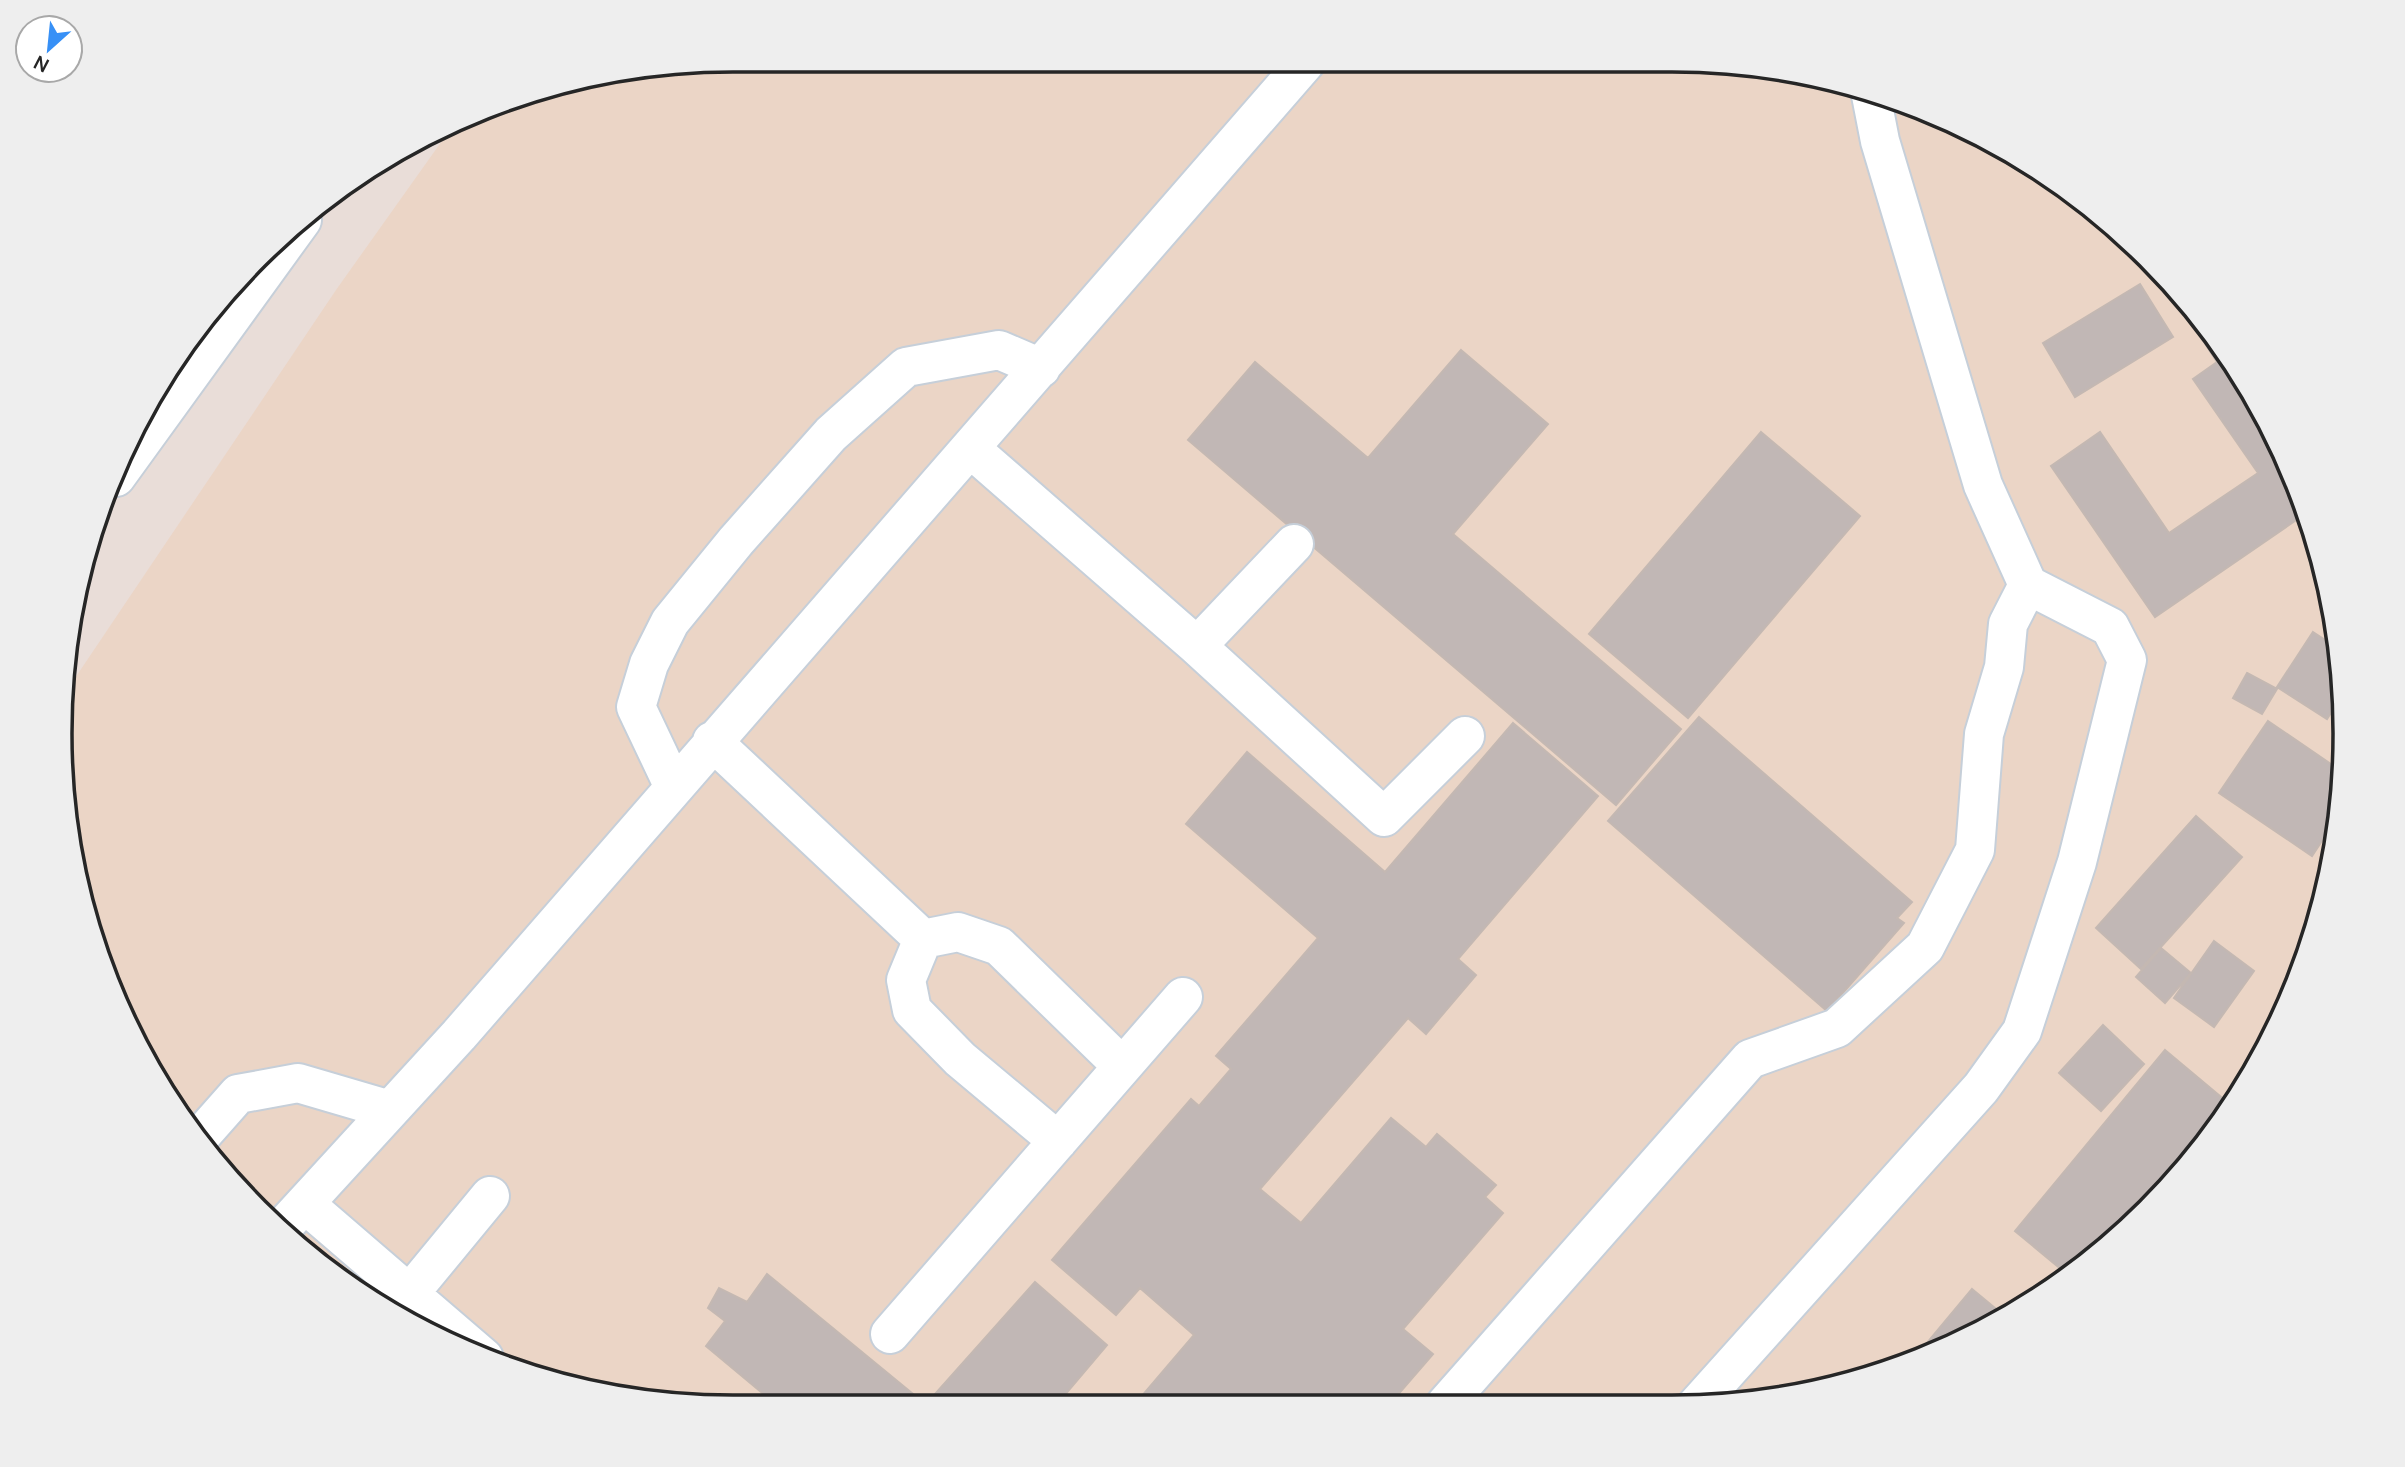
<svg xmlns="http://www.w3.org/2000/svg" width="2405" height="1467" font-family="Manrope,sans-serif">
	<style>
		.education { fill: #ebd5c6 }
		.building { fill: #c1b7b5; stroke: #c4b8b2; stroke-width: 2 }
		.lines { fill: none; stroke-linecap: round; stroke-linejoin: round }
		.minor-casing { stroke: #c6cfd9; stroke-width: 42 }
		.minor { stroke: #fff; stroke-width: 38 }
		.rim { fill: none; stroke: #262626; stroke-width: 3.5 }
	</style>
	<rect width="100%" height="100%" fill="#e9ddd8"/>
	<!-- education -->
	<path class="education" d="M734,60L1759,65L1929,111L2081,199L2178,289L2255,396L2310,516L2340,645L2344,777L2323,908L2276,1031L2206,1143L2116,1240L2008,1317L1846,1384L1716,1406L646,1402L476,1356L324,1268L173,1108L95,950L60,733L67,690L336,290L449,131L517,95Z"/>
	<!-- building -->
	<path class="building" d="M2140,284L2173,337L2075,397L2043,343Z
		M2210,333L2255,396L2308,512L2155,617L2051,466L2100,432L2169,533L2258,473L2193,379L2217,362L2202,339Z
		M1461,350L1548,424L1453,534L1681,729L1616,805L1188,440L1255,362L1368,458Z
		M1761,432L1860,516L1688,718L1589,634Z
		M2313,632L2336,647L2328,659L2340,666L2341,697L2327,719L2277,687Z
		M2247,673L2277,689L2262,714L2233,698Z
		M1699,717L1912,902L1897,918L1904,923L1827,1011L1608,821Z
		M2268,721L2344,773L2337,818L2312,856L2219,793Z
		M1513,723L1598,796L1458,959L1476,975L1426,1034L1408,1018L1260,1189L1301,1223L1391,1118L1426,1147L1437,1134L1496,1185L1485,1197L1503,1213L1403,1329L1433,1354L1389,1405L1135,1404L1194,1335L1140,1288L1116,1315L1052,1260L1191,1099L1199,1106L1231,1069L1216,1056L1318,938L1186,824L1247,752L1385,872Z
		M2196,816L2242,857L2141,969L2096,928Z
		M2214,941L2254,971L2214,1027L2174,998Z
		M2161,948L2191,973L2165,1003L2136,977Z
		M2103,1025L2144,1064L2101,1111L2059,1073Z
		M2165,1050L2227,1102L2106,1248L2068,1275L2015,1231Z
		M767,1274L924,1403L773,1402L706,1346L725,1321L708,1308L719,1288L747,1302Z
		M1035,1282L1107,1345L1058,1403H927Z
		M1972,1289L2007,1318L1917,1355Z"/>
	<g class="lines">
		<defs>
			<path id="minor" d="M971,449L1197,646L1384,817L1465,736
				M116,477L302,220
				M1197,646L1294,544
				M712,741L923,939
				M673,785L636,707L649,664L670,622L736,541L831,434L906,367L999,350L1041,368
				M200,1137L238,1094L298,1083L390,1110
				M1058,1141L960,1059L912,1010L906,980L923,939L958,932L999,946L1122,1066
				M305,1204L484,1358
				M284,1226L459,1035L1305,63
				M396,1310L490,1196
				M890,1334L1183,997
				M1445,1405L1750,1059L1837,1028L1925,947L1975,850L1984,734L2004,667L2008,624L2028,585
				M1696,1406L1981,1088L2022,1031L2077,862L2127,660L2110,627L2028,585L1983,485L1880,141L1871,95"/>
		</defs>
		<!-- minor casing -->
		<use href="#minor" class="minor-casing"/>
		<!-- minor -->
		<use href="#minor" class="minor"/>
	</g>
	<!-- crop -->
	<path d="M0 0H2405V1467H0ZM733 72H1672A661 661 0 0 1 2333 733V734A661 661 0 0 1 1672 1395H733A661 661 0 0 1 72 734V733A661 661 0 0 1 733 72Z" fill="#eee" fill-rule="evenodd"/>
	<path class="rim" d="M733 72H1672A661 661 0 0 1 2333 733V734A661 661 0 0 1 1672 1395H733A661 661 0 0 1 72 734V733A661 661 0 0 1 733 72Z"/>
	<!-- north arrow -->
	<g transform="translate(49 49) rotate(207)"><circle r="33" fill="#ffffff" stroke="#a8a8a8" stroke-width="2"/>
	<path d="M0-5L12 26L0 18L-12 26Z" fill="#3790f6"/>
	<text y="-10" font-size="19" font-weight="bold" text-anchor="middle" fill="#262626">N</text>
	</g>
</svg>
